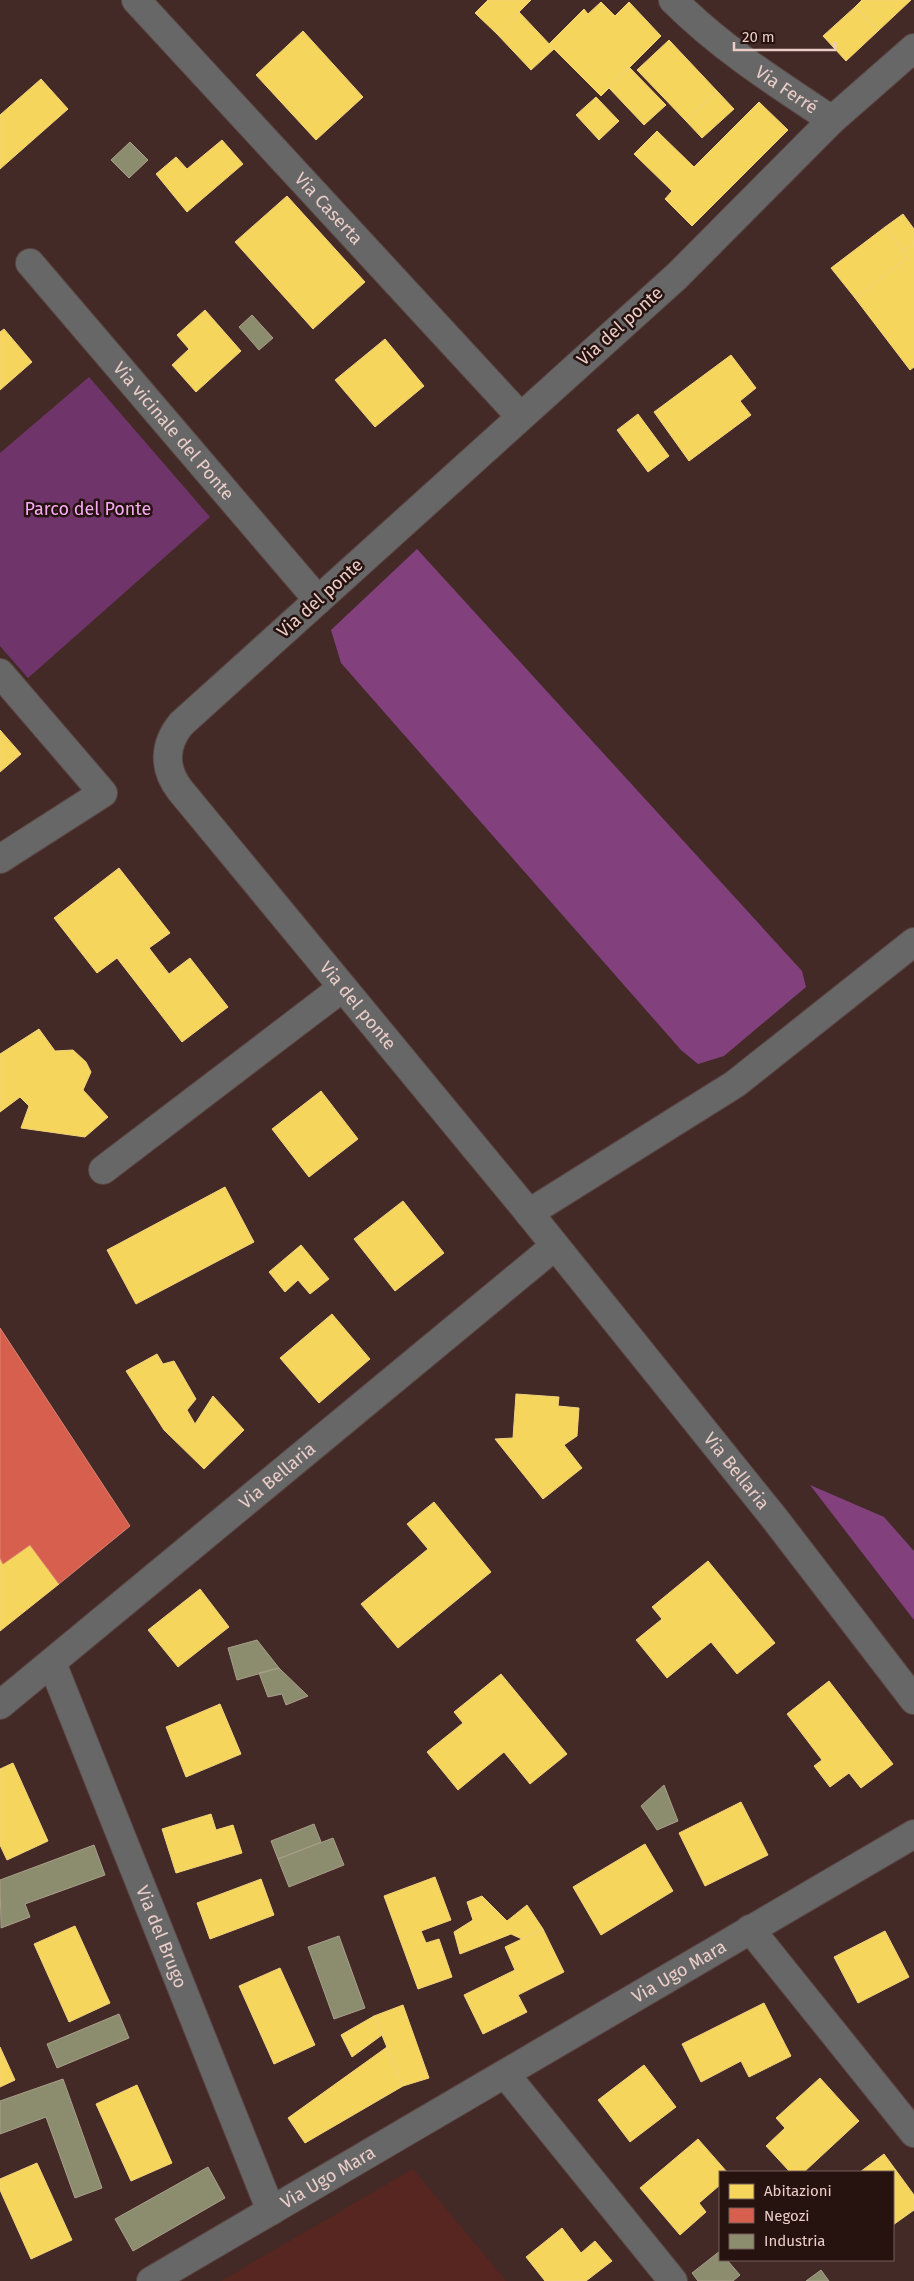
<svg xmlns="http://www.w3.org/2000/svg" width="914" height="2281" font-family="'Fira Sans',sans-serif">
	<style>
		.built { fill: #572620 }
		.green { fill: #6f356a }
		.forest { fill: #82417d }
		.homes { fill: #f6d55c; stroke: #f3d37c }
		.shops { fill: #d6604d; stroke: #dc8172 }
		.industry { fill: #8c8c6e; stroke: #a8a089 }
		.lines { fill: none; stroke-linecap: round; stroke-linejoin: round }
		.minor-casing { stroke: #5b4643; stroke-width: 30 }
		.minor { stroke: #686768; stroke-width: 28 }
		.labels { text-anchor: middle; stroke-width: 5; stroke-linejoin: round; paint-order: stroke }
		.street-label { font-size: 18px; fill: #ebcdc8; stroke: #26120f }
		.park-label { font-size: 18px; fill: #f8abf5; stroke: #26120f }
	</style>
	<rect width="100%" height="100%" fill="#432a27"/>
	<!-- built -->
	<path class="built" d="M413,2169L506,2281H221Z"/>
	<!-- green -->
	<path class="green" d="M89,377L210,517L28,678L0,646V453Z"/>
	<!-- forest -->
	<path class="forest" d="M417,549L802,971L806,987L724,1056L698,1064L681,1050L341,663L331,630Z
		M810,1485L884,1517L914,1551V1620Z"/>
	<!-- homes -->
	<path class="homes" d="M488,0H531L497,34L475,13Z
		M862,0H911L878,31L855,7Z
		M601,2L615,16L629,2L661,36L601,96L549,44L584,9L588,14Z
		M855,7L878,31L846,61L823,36Z
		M519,12L554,49L531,70L497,34Z
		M303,31L363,97L316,140L256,75Z
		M669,40L717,91L686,121L637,70Z
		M629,67L666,105L644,125L609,88Z
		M41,79L68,109L0,169V115Z
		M717,91L734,109L702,138L686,121Z
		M596,97L619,121L599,140L576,115Z
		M759,102L788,130L692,226L665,199L672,191L634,154L657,131L694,167Z
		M222,140L243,164L187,212L156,174L176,157L187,169Z
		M287,196L365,282L313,329L235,242Z
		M903,214L914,229V243L903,251L885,227Z
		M885,227L908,258L855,298L831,268Z
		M914,243V367L910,370L855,298L908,258L903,251Z
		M205,310L241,351L196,392L172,365L189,349L177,335Z
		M4,329L32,362L0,390V332Z
		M385,339L424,386L375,427L335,380Z
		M731,355L756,388L740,401L751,415L689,461L654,412Z
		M638,414L669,456L648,472L617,430Z
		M0,730L21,754L0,772Z
		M119,868L170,933L149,948L169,974L190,958L228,1007L182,1042L117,958L97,973L54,918Z
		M39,1029L55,1051L73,1050L86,1062L91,1072L83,1090L108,1117L85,1137L21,1128L29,1106L20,1097L0,1112V1054Z
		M321,1091L358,1139L309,1177L272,1129Z
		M225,1187L254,1242L136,1304L107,1250Z
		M403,1201L444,1253L395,1291L354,1239Z
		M301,1245L329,1279L310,1294L298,1280L285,1292L269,1272Z
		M332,1314L370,1359L319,1403L280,1358Z
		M157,1354L163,1364L174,1361L196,1399L187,1410L195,1424L213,1396L244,1430L204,1469L164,1430L126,1371Z
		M516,1394L559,1397L558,1406L579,1408L577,1436L564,1445L582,1468L543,1499L495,1439L513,1438Z
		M434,1502L491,1572L398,1648L361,1604L428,1549L407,1524Z
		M30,1545L59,1584L0,1631V1558L3,1564Z
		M708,1561L775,1643L737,1674L711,1642L667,1678L636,1640L662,1619L652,1607Z
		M200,1589L229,1627L178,1667L148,1630Z
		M501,1674L567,1754L530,1784L504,1752L458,1790L427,1752L463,1723L454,1712Z
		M829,1681L893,1764L861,1788L849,1773L830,1787L814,1766L822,1760L787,1714Z
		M220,1704L241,1754L186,1777L166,1727Z
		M13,1763L48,1841L7,1860L0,1845V1769Z
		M741,1802L768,1855L705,1886L679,1833Z
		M211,1814L216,1830L233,1825L242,1853L176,1873L162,1829Z
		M645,1844L673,1891L601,1935L573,1887Z
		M435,1877L451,1920L421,1931L426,1943L439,1939L452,1977L418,1989L384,1896Z
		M261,1879L274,1915L210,1939L197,1903Z
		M482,1896L507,1921L527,1905L543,1929L522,1939L511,1934L460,1954L454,1932L473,1920L467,1902Z
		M75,1926L110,2003L69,2022L34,1944Z
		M543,1929L564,1972L518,1995L527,2012L483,2034L464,1995L515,1970L505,1947Z
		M885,1931L909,1977L858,2003L834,1957Z
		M280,1968L315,2045L274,2064L239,1986Z
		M764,2003L791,2056L749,2077L741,2061L701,2082L682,2044Z
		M403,2005L429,2078L403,2086L374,2016Z
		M374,2016L382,2035L352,2057L341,2035Z
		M0,2047L15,2080L0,2087Z
		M387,2047L403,2086L305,2143L288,2118Z
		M644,2065L676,2107L630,2142L598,2100Z
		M820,2078L859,2121L804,2172H790L766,2146L785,2128L776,2118Z
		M137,2085L172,2163L131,2181L96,2104Z
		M698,2139L727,2172H720V2185L699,2203L706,2212L680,2235L640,2188Z
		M884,2154L914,2195V2210L893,2225V2172H860Z
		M37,2163L72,2240L31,2259L0,2190V2179Z
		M562,2228L581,2253L595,2241L612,2261L586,2281H545L526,2257Z"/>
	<!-- shops -->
	<path class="shops" d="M0,1328L130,1526L59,1584L30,1545L3,1564L0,1558Z"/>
	<!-- industry -->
	<path class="industry" d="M130,142L148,160L129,178L111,160Z
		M252,315L273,338L259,350L239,327Z
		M257,1640L279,1668L237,1680L228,1648Z
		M279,1668L308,1696L286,1705L282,1694L268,1697L259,1673Z
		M664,1785L678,1821L657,1830L641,1806Z
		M314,1824L321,1842L278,1859L271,1841Z
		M333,1838L344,1865L289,1887L278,1859Z
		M94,1845L105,1875L25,1904L30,1917L1,1928L0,1880Z
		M339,1936L365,2008L334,2019L308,1947Z
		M119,2014L129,2038L57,2068L47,2044Z
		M63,2079L102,2188L75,2198L46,2117L0,2134V2101Z
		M208,2167L225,2198L133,2251L115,2219Z
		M720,2251V2260H727L740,2275L733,2281H698L692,2273Z
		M821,2270L829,2281H806Z"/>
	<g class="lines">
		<defs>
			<g id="minor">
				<path id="s1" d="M136,0L520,416"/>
				<path id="s2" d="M673,0C721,48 776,83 832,120"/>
				<path id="s3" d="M914,48L832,120L677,276L181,724C164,745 163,768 180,790L529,1213L775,1519L914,1700"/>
				<path id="s4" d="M30,263L318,600"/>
				<path d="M0,673L103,793L0,859"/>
				<path d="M103,1170L342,988"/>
				<path d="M529,1213L735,1084L914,942"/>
				<path id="s5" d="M52,1663L271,2211"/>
				<path id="s6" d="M0,1705L555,1246"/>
				<path d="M750,1929L914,2133"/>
				<path d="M506,2075L673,2281"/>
				<path id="s7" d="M151,2281L914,1834"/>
			</g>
		</defs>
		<!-- minor casing -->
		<use href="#minor" class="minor-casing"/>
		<!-- minor -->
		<use href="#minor" class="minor"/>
	</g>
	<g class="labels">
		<!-- street labels -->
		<g class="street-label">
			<text dy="6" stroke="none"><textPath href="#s2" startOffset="145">Via Ferré</textPath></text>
			<text dy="6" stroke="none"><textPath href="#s1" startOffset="284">Via Caserta</textPath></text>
			<text transform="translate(620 326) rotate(-42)" y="6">Via del ponte</text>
			<text dy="6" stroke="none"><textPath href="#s4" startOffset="221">Via vicinale del Ponte</textPath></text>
			<text transform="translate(320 598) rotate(-42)" y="6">Via del ponte</text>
			<text dy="6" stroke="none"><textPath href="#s3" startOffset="1349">Via del ponte</textPath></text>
			<text dy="6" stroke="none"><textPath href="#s3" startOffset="1949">Via Bellaria</textPath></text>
			<text dy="6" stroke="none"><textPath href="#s6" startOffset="360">Via Bellaria</textPath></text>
			<text dy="6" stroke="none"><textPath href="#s5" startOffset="295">Via del Brugo</textPath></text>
			<text dy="6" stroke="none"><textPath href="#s7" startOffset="612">Via Ugo Mara</textPath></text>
			<text dy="6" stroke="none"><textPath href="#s7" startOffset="205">Via Ugo Mara</textPath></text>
		</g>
		<!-- park labels -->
		<g class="park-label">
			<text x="88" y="515">Parco del Ponte</text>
		</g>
	</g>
	<!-- legend -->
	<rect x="719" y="2171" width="175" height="90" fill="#26120f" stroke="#755d59"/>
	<rect x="729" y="2184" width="25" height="15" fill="#f6d55c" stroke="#755d59"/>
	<text x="764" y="2196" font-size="15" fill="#ebcdc8">Abitazioni</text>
	<rect x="729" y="2208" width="25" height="15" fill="#d6604d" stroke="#755d59"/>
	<text x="764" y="2221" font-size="15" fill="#ebcdc8">Negozi</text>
	<rect x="729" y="2234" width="25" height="15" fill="#8c8c6e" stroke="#755d59"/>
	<text x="764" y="2246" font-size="15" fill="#ebcdc8">Industria</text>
	<!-- scale -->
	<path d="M734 42v8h101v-8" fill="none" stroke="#ebcdc8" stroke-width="2.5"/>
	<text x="742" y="42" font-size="15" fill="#ebcdc8" stroke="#26120f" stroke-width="4" paint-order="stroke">20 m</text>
</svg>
